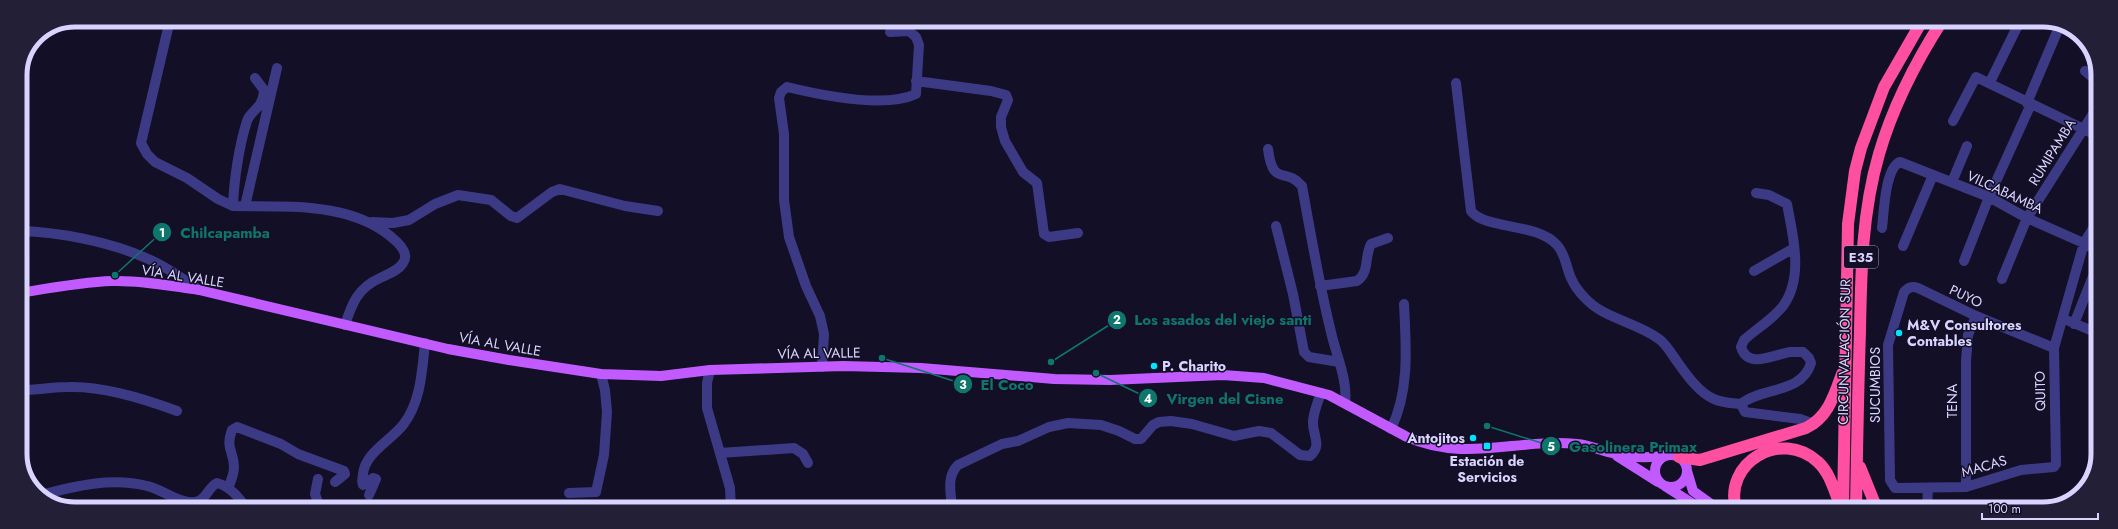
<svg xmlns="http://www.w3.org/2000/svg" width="2118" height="529" font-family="Jost,sans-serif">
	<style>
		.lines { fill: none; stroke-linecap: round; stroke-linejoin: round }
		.minor { stroke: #3d3a85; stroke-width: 10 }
		.major { stroke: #c25bff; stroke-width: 10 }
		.highway { stroke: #ff4fa3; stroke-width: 12 }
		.poi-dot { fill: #00e5ff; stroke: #130f26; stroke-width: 1.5 }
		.labels { text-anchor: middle; stroke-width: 3; stroke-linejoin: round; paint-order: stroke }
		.shield { fill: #130f26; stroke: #9e99be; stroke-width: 1 }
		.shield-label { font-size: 13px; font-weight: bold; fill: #d9d4ff }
		.street-label { font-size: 14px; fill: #d9d4ff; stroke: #130f26 }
		.poi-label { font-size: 14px; font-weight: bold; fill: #d9d4ff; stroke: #130f26; text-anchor: start }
		.rim { fill: none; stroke: #d9d4ff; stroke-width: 5 }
		.leader { fill: none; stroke: #0f766e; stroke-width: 1.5 }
		.callout-dot { fill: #0f766e; stroke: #130f26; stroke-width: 1.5 }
		.mark-label { font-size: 12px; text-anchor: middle; font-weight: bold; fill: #fff }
		.callout-label { font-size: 15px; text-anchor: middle; font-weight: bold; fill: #0f766e; stroke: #130f26; stroke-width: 3; stroke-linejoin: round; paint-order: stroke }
	</style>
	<rect width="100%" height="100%" fill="#130f26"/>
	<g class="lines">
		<!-- minor -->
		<path class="minor" d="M170,20L141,143L147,154L155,162L187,178L218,199L233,206C287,207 355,201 397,242C403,248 408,256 403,263C398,271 388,274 380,278C358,288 352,303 345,325
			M2085,71L2098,82
			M916,81L991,91L1006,95L1008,100L1001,117V127L1005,141L1023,172L1037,183L1044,234L1049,237L1078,233
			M1990,82L2020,21
			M1456,83L1471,211C1485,230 1536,222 1557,245C1566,255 1566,267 1571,278C1574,285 1580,293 1585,298C1604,319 1637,322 1659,339C1666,344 1671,353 1676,360C1686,374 1699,393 1714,399C1722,403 1732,403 1741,404
			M2027,103L2057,32
			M1953,121L1976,77L2098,136
			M1268,149C1273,188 1285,166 1302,186C1311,235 1319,284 1331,332C1336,355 1348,380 1345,403
			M1952,182L1967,146
			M1756,193L1769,195L1787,204C1793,236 1804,277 1783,306C1773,319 1756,329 1744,340L1741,347C1748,370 1774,354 1791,352C1795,352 1799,352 1803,352L1809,358L1811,363C1802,394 1761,387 1741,404L1745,412L1800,419L1814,424
			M233,206C234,180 239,146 247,121C251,109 263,110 264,90L255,78
			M245,206L277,68
			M372,222L393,223L409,220L435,204L458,195L491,200L511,216L517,218L552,192L560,189L625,206L658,211
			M1276,226L1293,294L1304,352L1309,357L1339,362
			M1882,228C1884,212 1885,168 1900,162L1989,197L2027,218L2097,249
			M20,231C60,232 110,242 146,258C165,266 182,278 199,290
			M1903,246L1933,175
			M1964,261L1989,197L2031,104
			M1754,271L1794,248
			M2002,279L2027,218L2098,106
			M1320,286L1357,281C1370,272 1364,257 1371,244L1388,238
			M2069,321L2097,333
			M2074,324L2097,266
			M2054,348L1976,316L1918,288C1912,286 1909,287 1904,292L1888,345L1890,480L1895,488L1966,487L2021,470L2054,467L2056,464L2054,348L2084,243L2098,220
			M822,367L824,334L820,316L806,286L789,237L784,200V134L779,98L781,92L787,87C820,95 884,109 916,94L919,45L916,37L909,31L890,32
			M710,370L707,383V408L730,488L731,508
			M20,390C37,390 53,387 69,387C104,386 145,399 177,411
			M1391,429C1410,390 1406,346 1404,304
			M720,453L794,448L803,454L808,463
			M318,479L315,494L320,508
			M1966,487V361L1968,335L1976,316
			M228,488C231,481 234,475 234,467C234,451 225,449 232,430L237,427L281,444L298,454L344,471L345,474L335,482
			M569,493L596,492L604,455L607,412L605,390L601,374
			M41,495C75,486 112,477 147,486C162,489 179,504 195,502C206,501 208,487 217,483C229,486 239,497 246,508
			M369,495L376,479L373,478L363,485C361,481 363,478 363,474C365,453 390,441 403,425C421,402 422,371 425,343
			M952,508C951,493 946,477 958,465L1002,444L1018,441L1049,427L1068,423L1101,425L1119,431L1135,439H1141L1153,425L1159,422L1171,421L1192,424L1234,436L1259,431L1271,433L1300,455L1310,456C1323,445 1312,435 1313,421C1314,411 1318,401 1321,393
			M1927,509L1928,488"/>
		<!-- major -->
		<path class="major" d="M20,293C50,288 82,282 112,281C141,280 170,286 199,290L448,349L509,360L601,374L661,376L710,370L843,366L921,368L1054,379L1110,380L1223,375L1264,378L1329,395L1407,437C1466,463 1518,438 1577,444C1589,445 1600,450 1612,453C1631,458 1648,459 1667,455
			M1655 471a16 16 0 1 1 32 0a16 16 0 1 1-32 0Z
			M1617,456L1658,482
			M1687,471L1693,491L1718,509
			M2086,483L2097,454
			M1665,486L1701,509"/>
		<!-- highway -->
		<path class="highway" d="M1679,457L1700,460L1806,428C1828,417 1834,396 1842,374
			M1860,467L1877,509
			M1736,509C1723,463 1781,428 1818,462C1830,473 1834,490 1840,505
			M1843,509L1848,224L1855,171L1861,148L1884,87L1922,21
			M1856,509C1857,450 1858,390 1860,331C1861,271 1862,212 1879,154C1893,106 1915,63 1942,21"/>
	</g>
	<!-- markers -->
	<g class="poi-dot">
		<circle cx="1899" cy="333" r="4"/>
		<circle cx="1154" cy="366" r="4"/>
		<circle cx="1473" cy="438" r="4"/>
		<rect x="1483" y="442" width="8" height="8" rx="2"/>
	</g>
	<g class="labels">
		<!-- shield labels -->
		<rect class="shield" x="1844" y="246" width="34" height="22" rx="3"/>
		<g class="shield-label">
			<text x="1861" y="262">E35</text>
		</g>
		<!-- street labels -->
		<g class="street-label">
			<text transform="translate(2052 152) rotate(-58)" y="5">RUMIPAMBA</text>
			<text transform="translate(2005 192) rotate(25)" y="5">VILCABAMBA</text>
			<text transform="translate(183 276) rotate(9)" y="5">VÍA AL VALLE</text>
			<text transform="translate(1966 296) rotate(25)" y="5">PUYO</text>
			<text transform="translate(500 344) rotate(10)" y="5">VÍA AL VALLE</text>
			<text transform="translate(1844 352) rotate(-89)" y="5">CIRCUNVALACIÓN SUR</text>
			<text transform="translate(819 353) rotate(-1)" y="5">VÍA AL VALLE</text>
			<text transform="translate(1875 385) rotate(-90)" y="5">SUCUMBIOS</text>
			<text transform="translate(2040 391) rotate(-91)" y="5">QUITO</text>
			<text transform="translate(1952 401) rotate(-90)" y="5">TENA</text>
			<text transform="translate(1984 466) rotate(-16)" y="5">MACAS</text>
		</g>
		<!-- poi labels -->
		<g class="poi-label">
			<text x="1907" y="330">M&amp;V Consultores<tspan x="1907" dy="16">Contables</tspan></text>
			<text x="1162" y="371">P. Charito</text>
			<text x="1465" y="443" text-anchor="end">Antojitos</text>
			<text x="1487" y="466" text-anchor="middle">Estación de<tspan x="1487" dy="16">Servicios</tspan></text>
		</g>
	</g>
	<!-- crop -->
	<path d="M0 0H2118V529H0ZM75 27H2043A48 48 0 0 1 2091 75V454A48 48 0 0 1 2043 502H75A48 48 0 0 1 27 454V75A48 48 0 0 1 75 27Z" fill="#231f37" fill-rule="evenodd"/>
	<path class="rim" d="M75 27H2043A48 48 0 0 1 2091 75V454A48 48 0 0 1 2043 502H75A48 48 0 0 1 27 454V75A48 48 0 0 1 75 27Z"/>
	<!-- callouts -->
	<path class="leader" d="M115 275L162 232M1051 362L1117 320M882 358L963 384M1096 373L1148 398M1487 426L1551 446"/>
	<g class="callout-dot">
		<circle cx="115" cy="275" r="4"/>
		<circle cx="1051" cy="362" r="4"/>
		<circle cx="882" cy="358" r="4"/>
		<circle cx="1096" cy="373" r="4"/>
		<circle cx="1487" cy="426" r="4"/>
		<circle cx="162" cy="232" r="10"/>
		<circle cx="1117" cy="320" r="10"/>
		<circle cx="963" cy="384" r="10"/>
		<circle cx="1148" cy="398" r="10"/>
		<circle cx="1551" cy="446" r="10"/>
	</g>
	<g class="mark-label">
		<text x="162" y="237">1</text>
		<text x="1117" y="324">2</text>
		<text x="963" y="389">3</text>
		<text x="1148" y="403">4</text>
		<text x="1551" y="451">5</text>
	</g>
	<g class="callout-label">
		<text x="225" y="238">Chilcapamba</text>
		<text x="1223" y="325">Los asados del viejo santi</text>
		<text x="1007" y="390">El Coco</text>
		<text x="1225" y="404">Virgen del Cisne</text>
		<text x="1633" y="452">Gasolinera Primax</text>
	</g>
	<!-- scale -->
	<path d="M1982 513v6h116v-6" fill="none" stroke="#d9d4ff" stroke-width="2"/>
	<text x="1988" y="513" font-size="12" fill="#d9d4ff" stroke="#130f26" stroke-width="3" paint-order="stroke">100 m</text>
</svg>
